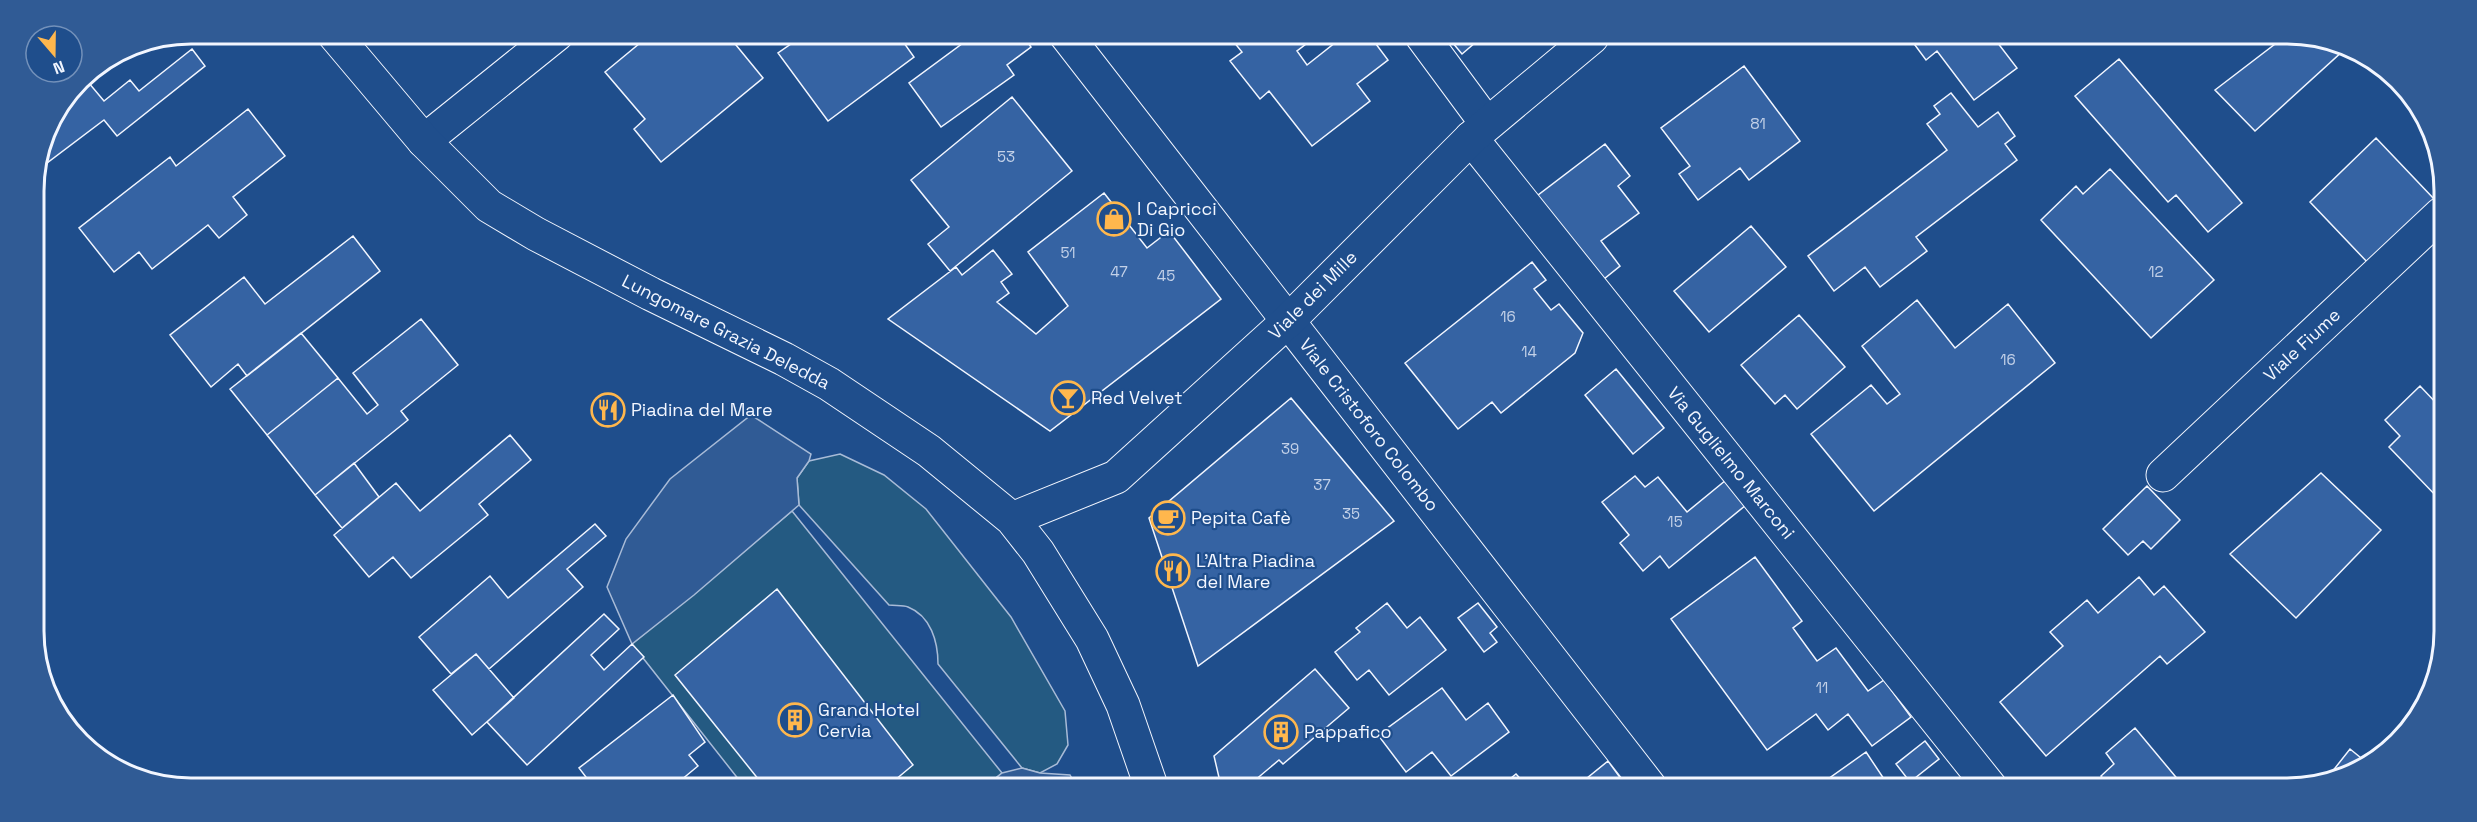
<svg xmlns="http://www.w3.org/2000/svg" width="2477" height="822" font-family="'Space Grotesk',sans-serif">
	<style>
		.green { fill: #245a82; stroke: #a8bbd7; stroke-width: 1.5 }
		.parking { fill: #305b95; stroke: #a8bbd7; stroke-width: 1.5 }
		.building { fill: #3563a3; stroke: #f2f6ff; stroke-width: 1.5 }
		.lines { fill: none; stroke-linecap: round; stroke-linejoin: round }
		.street-casing { stroke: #f2f6ff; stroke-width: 35 }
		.secondary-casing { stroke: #f2f6ff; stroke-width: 35 }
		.street { stroke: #1f4e8c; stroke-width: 33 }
		.secondary { stroke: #1f4e8c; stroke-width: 33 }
		.labels { text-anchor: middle; stroke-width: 4.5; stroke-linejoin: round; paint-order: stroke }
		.number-label { font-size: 15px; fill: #c3d1e8 }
		.poi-label { font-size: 18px; fill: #f2f6ff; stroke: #1f4e8c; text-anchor: start }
		.street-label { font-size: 18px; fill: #f2f6ff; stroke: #1f4e8c }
		.rim { fill: none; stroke: #f2f6ff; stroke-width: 3 }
	</style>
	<rect width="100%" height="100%" fill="#1f4e8c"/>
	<!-- green -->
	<path class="green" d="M840,454L884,475L926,509L1011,617L1065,711L1068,745L1057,764L1040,773L1022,768L938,664C938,642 931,616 908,607C903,605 895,606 889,605L799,505L797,478L809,461Z
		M792,511L1002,773L986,786L743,785L632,644Z"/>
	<!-- parking -->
	<path class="parking" d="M751,415L811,454L809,461L797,478L799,505L694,595L632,644L607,587L626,539L670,479Z
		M1022,768L1040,773L1070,775L1076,786H986L1002,773Z"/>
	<!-- building -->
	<path class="building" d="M651,34H727L763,78L661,162L634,129L645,119L605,72Z
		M804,35H915L904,43L914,57L828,121L778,53Z
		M974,35L981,43L993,35H1023L1031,47L1007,65L1014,75L941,127L909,83Z
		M1229,36H1312L1314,38L1297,51L1307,65L1341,38L1340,36H1370L1388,60L1357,84L1370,101L1312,146L1269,91L1260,99L1230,61L1242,52Z
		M1447,36H1483L1462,54Z
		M1909,37L1994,38L2017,68L1974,100L1937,51L1926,60Z
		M2283,38H2328L2345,49L2255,131L2215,90Z
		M192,49L205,66L117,136L104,120L35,172L49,121L79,79L83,76L104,101L130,80L139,91Z
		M2119,59L2242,203L2208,232L2176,195L2168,202L2075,96Z
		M1744,66L1800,141L1749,180L1740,168L1698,200L1679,174L1690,166L1661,128Z
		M1951,93L1978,127L1998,112L2015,136L2005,144L2017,160L1916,237L1927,251L1880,287L1865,267L1834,291L1808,256L1947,150L1927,124L1940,114L1934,106Z
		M1012,97L1072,171L950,271L928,244L949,227L911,180Z
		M248,109L285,156L233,197L247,215L219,238L208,225L152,269L139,252L114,272L79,228L170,157L176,166Z
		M2376,138L2435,200L2369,264L2310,202Z
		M1605,144L1630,176L1618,186L1639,213L1601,241L1620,266L1594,287L1529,202Z
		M2110,169L2214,280L2151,338L2041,220L2076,186L2083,194Z
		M1104,193L1147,248L1169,231L1221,299L1050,431L888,319L956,267L962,275L993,250L1012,274L1001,282L1009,293L997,302L1036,334L1068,306L1028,252Z
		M1751,226L1786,267L1709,332L1674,291Z
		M353,236L380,271L247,376L238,364L211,387L170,335L244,277L265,304Z
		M1532,262L1546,280L1534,289L1551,310L1559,304L1583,333L1575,353L1501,413L1492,402L1458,429L1405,363Z
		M1917,300L1955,348L2008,304L2055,363L1874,511L1811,434L1871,385L1887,404L1900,394L1862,346Z
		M1799,315L1845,367L1797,409L1785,395L1775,404L1741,365Z
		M421,319L458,365L401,411L408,420L315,495L267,435L338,378L367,414L378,405L353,373Z
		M301,333L338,378L267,435L230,389Z
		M1616,369L1664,428L1633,454L1585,395Z
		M2420,386L2440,407L2439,499L2389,447L2400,436L2385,420Z
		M1291,398L1394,521L1198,666L1149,518Z
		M510,435L531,460L479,504L488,515L411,578L393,557L369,577L334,535L396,483L420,511Z
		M354,463L379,497L342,528L315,495Z
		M2321,473L2381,530L2296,618L2230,554Z
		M1635,476L1645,487L1658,477L1687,512L1726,480L1746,505L1669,568L1660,556L1643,571L1620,543L1629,535L1602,502Z
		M2147,486L2180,520L2151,549L2143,541L2128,555L2103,529Z
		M595,524L606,536L567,569L583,587L489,669L476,654L451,674L419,637L490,576L508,598Z
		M1755,557L1802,621L1793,628L1817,661L1836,648L1868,691L1884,680L1911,717L1872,746L1848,714L1828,730L1816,714L1767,750L1671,619Z
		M2139,577L2154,595L2164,586L2205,632L2167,664L2160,656L2046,756L2000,702L2063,646L2050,632L2087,600L2098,613Z
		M777,589L913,765L889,785H763L675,675Z
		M1387,603L1407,628L1420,617L1446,650L1389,695L1369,670L1357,680L1335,652L1360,632L1356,628Z
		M1478,603L1497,627L1490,633L1497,642L1484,652L1458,618Z
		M604,614L619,629L591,655L604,670L632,644L644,657L527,765L487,722Z
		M476,654L514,698L472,735L433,690Z
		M2439,665V673L2433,685L2426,678Z
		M1315,669L1349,708L1283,764L1279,760L1248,786H1221L1214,756Z
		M1442,688L1466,720L1488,703L1509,732L1451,776L1432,752L1406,772L1378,735Z
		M673,695L705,742L689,755L698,766L675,785H592L579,768Z
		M2426,701L2418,719L2414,723L2409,718Z
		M2135,728L2185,788H2111L2101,776L2114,764L2106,753Z
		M1925,741L1939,759L1910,782L1896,764Z
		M2350,749L2366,762L2328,777Z
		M1866,752L1890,788H1823L1821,784Z
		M1608,761L1627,787H1576Z
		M1516,774L1528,787H1500Z"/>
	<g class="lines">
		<defs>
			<path id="street" d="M1066,35L1650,787
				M1422,36L1487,124
				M1471,138L1991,788
				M424,141L557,34
				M2163,475L2441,214"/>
			<path id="secondary" d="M333,33L424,141L489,206L536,234L651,294L784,359L829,384L929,451L1012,519L1038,552L1092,639L1123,705L1151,786
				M1012,519L1116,477L1288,321L1471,138L1592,37"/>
		</defs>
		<!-- street casing -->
		<use href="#street" class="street-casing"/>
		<!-- secondary casing -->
		<use href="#secondary" class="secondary-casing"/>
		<!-- street -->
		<use href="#street" class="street"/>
		<!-- secondary -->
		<use href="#secondary" class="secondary"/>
	</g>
	<!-- icons -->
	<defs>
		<symbol id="shop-ring" viewBox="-11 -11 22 22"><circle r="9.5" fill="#1f4e8c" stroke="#ffb74d" stroke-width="1.5"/><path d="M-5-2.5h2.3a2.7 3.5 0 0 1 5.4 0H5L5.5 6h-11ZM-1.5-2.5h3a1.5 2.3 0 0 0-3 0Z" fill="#ffb74d"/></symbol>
		<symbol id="bar-ring" viewBox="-11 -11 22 22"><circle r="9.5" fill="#1f4e8c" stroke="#ffb74d" stroke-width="1.5"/><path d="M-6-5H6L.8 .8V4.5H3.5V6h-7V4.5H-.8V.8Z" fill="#ffb74d"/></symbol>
		<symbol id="restaurant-ring" viewBox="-11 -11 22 22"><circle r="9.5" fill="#1f4e8c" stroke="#ffb74d" stroke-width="1.5"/><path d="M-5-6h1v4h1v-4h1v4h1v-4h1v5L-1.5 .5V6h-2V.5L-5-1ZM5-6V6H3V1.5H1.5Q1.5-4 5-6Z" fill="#ffb74d"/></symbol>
		<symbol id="cafe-ring" viewBox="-11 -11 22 22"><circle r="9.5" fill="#1f4e8c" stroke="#ffb74d" stroke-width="1.5"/><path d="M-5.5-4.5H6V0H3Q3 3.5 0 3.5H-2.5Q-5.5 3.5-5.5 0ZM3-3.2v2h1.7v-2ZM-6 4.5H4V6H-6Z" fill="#ffb74d"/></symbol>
		<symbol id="building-ring" viewBox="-11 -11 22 22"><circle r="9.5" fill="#1f4e8c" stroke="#ffb74d" stroke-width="1.5"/><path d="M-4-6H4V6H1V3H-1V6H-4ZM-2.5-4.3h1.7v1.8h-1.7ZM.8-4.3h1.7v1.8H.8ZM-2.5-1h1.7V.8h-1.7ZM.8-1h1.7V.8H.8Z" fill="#ffb74d"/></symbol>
	</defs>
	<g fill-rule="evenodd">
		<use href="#shop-ring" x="1095" y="200" width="38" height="38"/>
		<use href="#bar-ring" x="1049" y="379" width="38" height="38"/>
		<use href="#restaurant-ring" x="589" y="391" width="38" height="38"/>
		<use href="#cafe-ring" x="1149" y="499" width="38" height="38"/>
		<use href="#restaurant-ring" x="1154" y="552" width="38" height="38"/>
		<use href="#building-ring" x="776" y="701" width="38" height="38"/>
		<use href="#building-ring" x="1262" y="713" width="38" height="38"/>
	</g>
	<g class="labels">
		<!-- number labels -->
		<g class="number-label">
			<text x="1758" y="129">81</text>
			<text x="1006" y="162">53</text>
			<text x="1068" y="258">51</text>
			<text x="1119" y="277">47</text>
			<text x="2156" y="277">12</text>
			<text x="1166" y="281">45</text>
			<text x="1508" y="322">16</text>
			<text x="1529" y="357">14</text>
			<text x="2008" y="365">16</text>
			<text x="1290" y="454">39</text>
			<text x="1322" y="490">37</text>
			<text x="1351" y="519">35</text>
			<text x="1675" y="527">15</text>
			<text x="1822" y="693">11</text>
		</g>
		<!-- poi labels -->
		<g class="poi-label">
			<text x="1137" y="215">I Capricci<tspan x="1137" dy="21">Di Gio</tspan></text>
			<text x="1091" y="404">Red Velvet</text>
			<text x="631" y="416">Piadina del Mare</text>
			<text x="1191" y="524">Pepita Cafè</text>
			<text x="1196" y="567">L'Altra Piadina<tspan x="1196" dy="21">del Mare</tspan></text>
			<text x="818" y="716">Grand Hotel<tspan x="818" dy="21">Cervia</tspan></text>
			<text x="1304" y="738">Pappafico</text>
		</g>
		<!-- street labels -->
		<g class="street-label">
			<text transform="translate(1313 295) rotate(-45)" y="6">Viale dei Mille</text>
			<text transform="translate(726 332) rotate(27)" y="6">Lungomare Grazia Deledda</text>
			<text transform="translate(2302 345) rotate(-43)" y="6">Viale Fiume</text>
			<text transform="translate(1369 425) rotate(52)" y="6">Viale Cristoforo Colombo</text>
			<text transform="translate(1731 463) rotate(51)" y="6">Via Guglielmo Marconi</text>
		</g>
	</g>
	<!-- crop -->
	<path d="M0 0H2477V822H0ZM191 44H2287A147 147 0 0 1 2434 191V631A147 147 0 0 1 2287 778H191A147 147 0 0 1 44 631V191A147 147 0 0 1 191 44Z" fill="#305b95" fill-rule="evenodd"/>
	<path class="rim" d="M191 44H2287A147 147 0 0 1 2434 191V631A147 147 0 0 1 2287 778H191A147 147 0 0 1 44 631V191A147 147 0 0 1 191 44Z"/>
	<!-- north arrow -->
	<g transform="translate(54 54) rotate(160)"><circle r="28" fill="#1f4e8c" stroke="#7391ba" stroke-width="1.5"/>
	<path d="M0-4.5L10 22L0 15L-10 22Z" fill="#ffb74d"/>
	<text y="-9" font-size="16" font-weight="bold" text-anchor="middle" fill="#f2f6ff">N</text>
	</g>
</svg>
